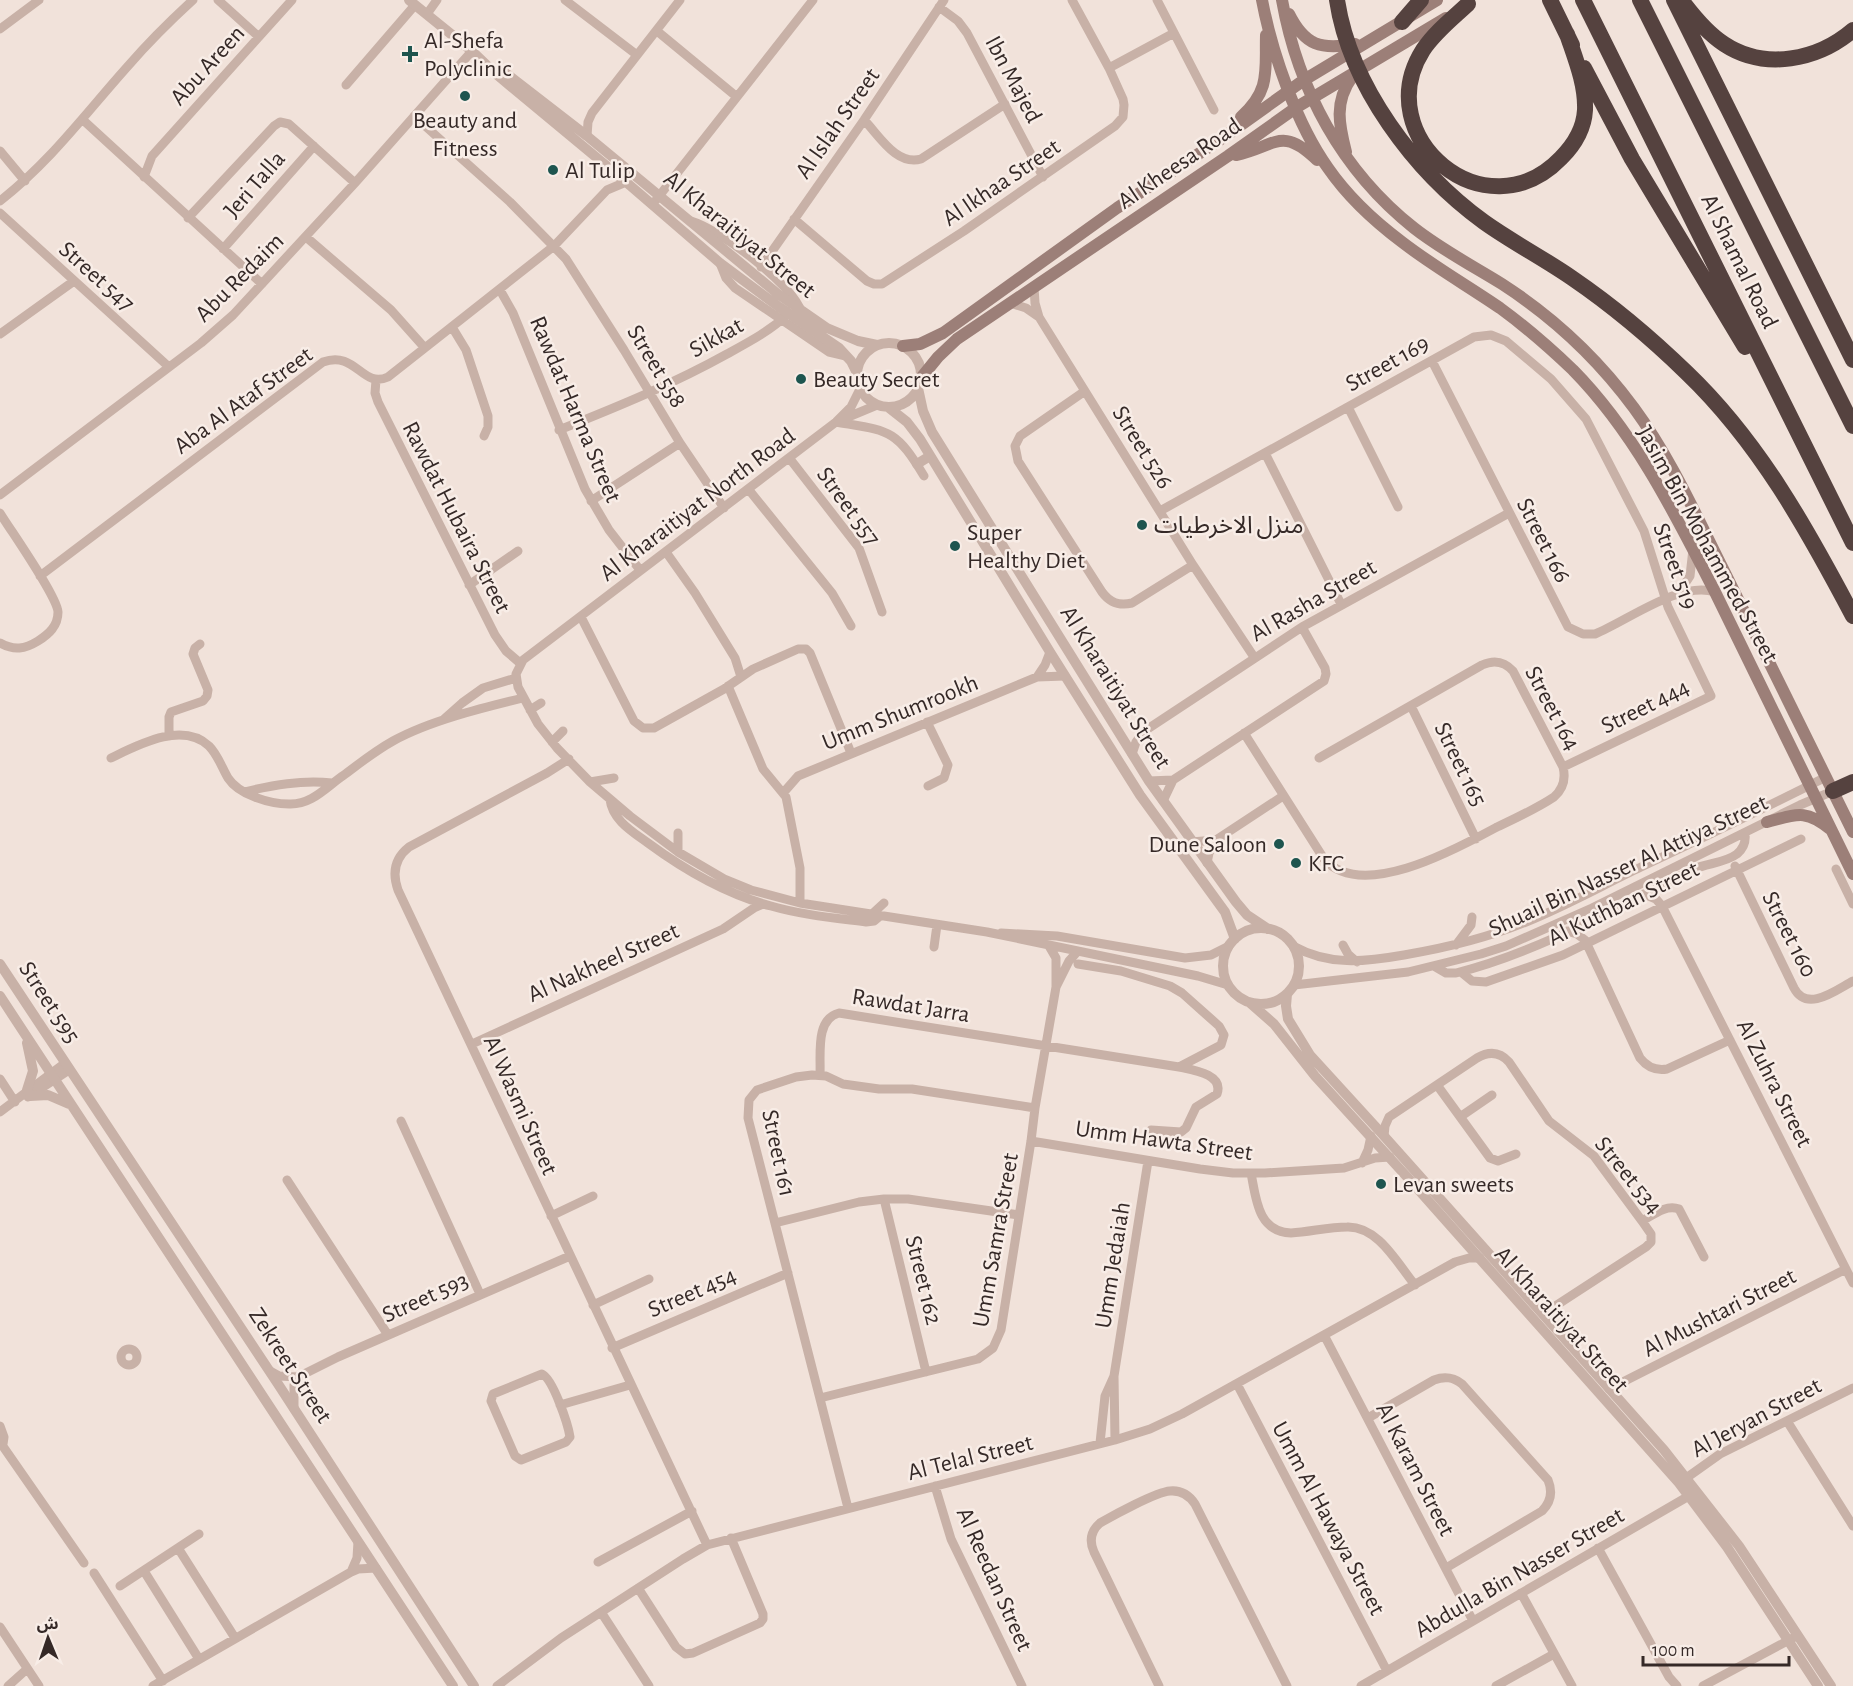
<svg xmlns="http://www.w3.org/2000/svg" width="1853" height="1686" font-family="'Alegreya Sans','Noto Sans Arabic',sans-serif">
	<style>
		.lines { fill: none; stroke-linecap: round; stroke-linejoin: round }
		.minor { stroke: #c8b1a7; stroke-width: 9 }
		.tertiary { stroke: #c8b1a7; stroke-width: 10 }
		.secondary { stroke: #9c7f78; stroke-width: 12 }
		.motorway { stroke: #55423f; stroke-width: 16 }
		.poi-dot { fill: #1e554f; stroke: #f8ede7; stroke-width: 2 }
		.labels { text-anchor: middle; stroke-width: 5; stroke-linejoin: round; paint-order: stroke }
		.poi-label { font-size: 24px; fill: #352927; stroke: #f8ede7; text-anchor: start }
		.street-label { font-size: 24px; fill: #352927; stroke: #f8ede7 }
	</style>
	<rect width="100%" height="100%" fill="#f1e2da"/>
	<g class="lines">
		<!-- minor -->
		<path class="minor" d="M218,0L259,37
			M565,0L637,55
			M1157,0L1214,110
			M939,7L958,21L967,33L1043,177
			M427,14L437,0
			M0,29L39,0
			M657,31L737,97
			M1109,68L1174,33
			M346,85L415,5
			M414,116L510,202L566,259L624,350L680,443L724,508
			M83,120L262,284
			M864,120C879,135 896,166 921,159L1005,104
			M587,136L588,122L592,113L680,0
			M0,151L25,181
			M144,177L152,156L292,0
			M656,200L813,0
			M0,201C51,161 85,114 128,66C148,43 170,21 193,0
			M0,213L169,367
			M188,218L274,126L280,122L289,124L355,183
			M794,219L867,281L874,284H882L964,231L1115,126L1123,117L1124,105L1123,99L1109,68L1072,0
			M691,221C719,229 791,283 801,311
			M306,237L391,310L424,347
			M223,249L314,146
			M720,263L726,278L735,288L829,352L846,356
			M761,267L864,120L944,0
			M1034,287L1035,303L1039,317L1193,565L1254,657
			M500,290L513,313L585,489L609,530L640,570
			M1010,303L1026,308L1039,317
			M452,327L466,350L488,416V427L484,436
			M0,334L74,281
			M1432,361L1568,627L1583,634H1595C1629,620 1679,581 1715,592
			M376,380L375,393L378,402L495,635L506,651L520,663
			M860,389L851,407L836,422L523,660L516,674L518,687L538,724L557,748L590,782L630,816L678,852L724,879L751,890L800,903L987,932L1198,976L1228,985
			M1085,391L1020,436L1015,446L1018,461L1102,592C1110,603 1119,606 1132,603L1193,565
			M1348,407L1398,507
			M841,420L877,405
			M836,422C889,431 895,428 924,476
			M559,430C617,407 673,384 727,354C749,342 770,331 788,314
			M1265,453L1341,604
			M790,459L859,548L882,612
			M749,490L832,593L851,626
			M0,495L201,343L233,315L355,183L472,51
			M591,501L680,443
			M1160,511L1474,337L1491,335L1506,341L1551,379L1586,419L1644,531L1668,607L1711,696L1563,767
			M0,513C11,531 57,596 58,612C58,626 49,634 38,641C25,649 14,651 0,643
			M666,552L695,593L735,658L741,677
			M40,576L323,362C356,350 362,389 388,377L554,246L607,190L626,182
			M469,585L518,551
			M1680,591L1690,576L1693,549
			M581,617L634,721L643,728H654L724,689L753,669L798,649H806L810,653L851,753
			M1037,677L1045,665L1050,652
			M728,686L763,769L786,797L800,868V903
			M1411,706L1476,839
			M530,710L541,703
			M444,719L462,703L483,688L516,678
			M927,722L948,765L944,778L928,786
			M1244,733L1324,859C1362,902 1458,848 1497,827C1516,818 1536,809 1554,797C1563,789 1566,779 1563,767L1513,671C1504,661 1493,660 1482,665L1319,758
			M169,736V717L171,712L203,701L207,696L208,690L193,654L195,648L200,644
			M552,742L563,731
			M1132,754L1136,742L1143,732L1302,627L1509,513
			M111,758C138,745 182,721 209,746C218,755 222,768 228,778C239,795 270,804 289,804C312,805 326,787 344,775C360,763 375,751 393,741C429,721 482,708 523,698
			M569,759L547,773L409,847C395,858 392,873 398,890L707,1545
			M1149,781L1173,780L1324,681L1326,674L1325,668L1302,627
			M590,782L614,778
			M244,792C273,785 301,780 332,783
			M784,792L798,776L1037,677L1065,676
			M610,799C612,820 633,832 648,843C686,871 726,894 771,906C802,915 835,918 866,922L874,921L880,916
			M1163,801L1173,780
			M678,833V852
			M1191,842L1216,840L1283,796
			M1207,863L1209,853L1216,840
			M1735,866L1794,988C1807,1013 1836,990 1853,981
			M1836,869L1853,904
			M1644,894L1656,899L1662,906L1853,1283
			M871,915L884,903
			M1567,931L1577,934L1585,940L1640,1058C1647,1067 1655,1071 1667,1069L1730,1040
			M1001,933L1057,936L1185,958L1211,955L1229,946
			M1343,945L1348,954L1357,962
			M1456,945L1471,925L1472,917
			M1293,946C1329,966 1364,962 1404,955C1446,948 1487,938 1526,922C1566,906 1603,885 1641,867C1703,838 1765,808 1826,777
			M934,947L937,925
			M1078,964L1121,971L1170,986L1182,993L1219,1026L1224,1035L1221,1045L1179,1067
			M1434,966L1446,973H1456C1539,952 1617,907 1694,869C1708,863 1725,863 1737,854C1744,848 1746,842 1745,834
			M1461,972L1472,981L1486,982L1563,955L1801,839
			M1294,985L1408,972L1481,954L1506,946L1592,908L1800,805L1833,791
			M1056,987L1069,961L1077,952
			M472,1044L723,929L754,908L763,904
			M820,1075C821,1055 815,1019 839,1013L1179,1067C1193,1070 1224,1074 1217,1094L1196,1107L1186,1128L1181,1132L1151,1130
			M0,1079L15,1102
			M1437,1085L1490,1158L1498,1161L1516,1154
			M28,1097L69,1070
			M0,1112L65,1063
			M1460,1117L1492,1095
			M401,1121L480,1294
			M1384,1136L1385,1126L1389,1117L1477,1058C1489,1051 1500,1052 1509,1062L1549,1121L1594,1156L1642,1221L1651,1234V1242L1646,1247L1543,1314
			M1031,1141L1200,1169L1233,1173H1265L1344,1168L1375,1158L1390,1157
			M1362,1163L1368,1150L1371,1136
			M1251,1173C1256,1199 1258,1232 1291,1233C1310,1232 1328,1227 1347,1227C1378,1226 1397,1263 1415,1285
			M287,1180L388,1335
			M884,1199L926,1372
			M551,1216L593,1196
			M1642,1221C1653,1215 1666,1204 1679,1209L1704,1257
			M775,1223L859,1202L884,1199H908L1019,1215
			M593,1305L649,1279
			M1324,1335L1473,1621
			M612,1348L788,1273
			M121 1357a8 8 0 1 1 16 0a8 8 0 1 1-16 0Z
			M270,1371L279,1376L298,1377L338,1357L570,1256
			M542,1374C553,1379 568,1424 570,1437L566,1442L521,1460L515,1456L491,1401L493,1394Z
			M1237,1384L1387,1671
			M1609,1389L1846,1269
			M820,1398L978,1359L993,1348L1001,1330L1031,1141L1035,1108L1056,987V958L1049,946
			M560,1405L630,1385
			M294,1409V1385L298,1377
			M1368,1418L1434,1380C1445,1376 1453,1377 1462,1384L1548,1480C1553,1492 1551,1502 1542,1511L1446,1568
			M1787,1421L1853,1526
			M0,1426L4,1437L3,1444
			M1115,1440L1114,1376L1148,1161
			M0,1442L84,1563
			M1100,1443L1105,1396L1114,1376
			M1682,1481L1720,1454L1853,1388
			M935,1486L951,1539L1022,1686
			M848,1508L748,1118L749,1100L757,1090L796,1077L812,1075L826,1076L843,1084L879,1089H912L1035,1108
			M178,1548L235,1638
			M1598,1548L1669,1677L1677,1686
			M598,1562L692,1511
			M144,1571L199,1659
			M351,1572L357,1558L358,1542
			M94,1573L163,1681
			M120,1586L199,1534
			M638,1588L676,1647L685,1654L693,1653L760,1623L763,1619V1614L731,1538
			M1521,1593L1572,1686
			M601,1612L649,1686
			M0,1627L39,1686
			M8,1686L27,1669
			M153,1686L351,1572L358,1569L376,1568
			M497,1686L561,1638L683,1559L707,1545L1115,1440L1150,1429L1182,1414L1455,1262L1469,1258H1480
			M1159,1686L1094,1552C1089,1541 1091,1531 1100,1523C1114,1515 1156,1492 1170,1491C1181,1490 1189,1495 1195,1504L1287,1686
			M1361,1686L1694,1493
			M1496,1686L1554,1654
			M1703,1686L1793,1638"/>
		<!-- tertiary -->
		<path class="tertiary" d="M409,0L472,51L496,74L626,182L720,263L779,307L839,348L851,361L857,373
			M503,71L587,136L778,294L827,328L858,341L877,345
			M857 375a32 32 0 1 1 64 0a32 32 0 1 1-64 0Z
			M918,388L923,411L932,432L1149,781L1236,902L1247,915L1268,929
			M888,407L907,422L920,439L1050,652L1140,795L1225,912L1235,939
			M917,464L930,456
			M1223 966a38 38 0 1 1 76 0a38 38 0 1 1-76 0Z
			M0,964L280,1387L474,1686
			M1287,994L1286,1006L1288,1019L1310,1055L1384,1136L1664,1450L1739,1546L1831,1686
			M0,996L453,1686
			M1249,1002L1274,1024L1315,1076L1408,1178L1679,1483L1727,1547L1818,1686
			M27,1090L33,1071L27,1043
			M30,1096L48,1095L69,1104"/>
		<!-- secondary -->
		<path class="secondary" d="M1262,0C1272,53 1297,125 1328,168C1348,197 1374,221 1402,242C1433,266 1468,286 1500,308C1526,327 1550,348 1573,370C1635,433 1675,514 1715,592L1853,874
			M1282,0C1298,90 1342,171 1414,228C1442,250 1473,266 1502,284C1553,317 1598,359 1634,408C1670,457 1695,513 1722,567C1766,655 1809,744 1853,832
			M1289,14C1305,46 1321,50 1355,44
			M1241,117C1271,90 1265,71 1266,35
			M1346,152C1339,125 1334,102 1352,77
			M1236,155C1275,147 1281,125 1317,160
			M903,346L920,344L943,333L1117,208L1224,137L1304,80L1437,0
			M921,378L938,357L957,339L1228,156L1297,107L1446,18
			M1767,822C1795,815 1805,808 1830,829"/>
		<!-- motorway -->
		<path class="motorway" d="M1337,0C1350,86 1415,172 1484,222C1512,242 1543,258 1572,278C1613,306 1651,338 1687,373C1759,442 1807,529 1853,616
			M1550,0L1572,45
			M1583,0L1853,543
			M1640,0L1853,426
			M1674,0L1853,360
			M1682,1C1694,17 1707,33 1724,44C1765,71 1818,60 1853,30
			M1468,4C1453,18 1435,32 1423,50C1368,137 1486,236 1561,158C1574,145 1584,128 1585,110C1586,84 1575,58 1567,34
			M1402,22L1421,0
			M1584,68L1632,159L1745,347
			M1833,791L1853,782"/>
	</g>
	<!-- markers -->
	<g class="poi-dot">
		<path d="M407 45h6v6h6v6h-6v6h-6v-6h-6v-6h6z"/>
		<circle cx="465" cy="96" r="6"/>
		<circle cx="553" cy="170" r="6"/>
		<circle cx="801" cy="379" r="6"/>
		<circle cx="1142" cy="525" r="6"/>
		<circle cx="955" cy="546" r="6"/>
		<circle cx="1279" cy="844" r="6"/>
		<circle cx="1296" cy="863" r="6"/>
		<circle cx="1381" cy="1184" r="6"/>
	</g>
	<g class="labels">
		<!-- poi labels -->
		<g class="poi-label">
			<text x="424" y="48">Al-Shefa<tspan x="424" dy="28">Polyclinic</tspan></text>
			<text x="465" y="128" text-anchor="middle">Beauty and<tspan x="465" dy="28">Fitness</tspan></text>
			<text x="565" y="178">Al Tulip</text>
			<text x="813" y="387">Beauty Secret</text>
			<text x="1154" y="533">منزل الاخرطيات</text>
			<text x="967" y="540">Super<tspan x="967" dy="28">Healthy Diet</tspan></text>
			<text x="1267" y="852" text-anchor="end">Dune Saloon</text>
			<text x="1308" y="871">KFC</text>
			<text x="1393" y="1192">Levan sweets</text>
		</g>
		<!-- street labels -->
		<g class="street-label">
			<text transform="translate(207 65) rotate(-48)" y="8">Abu Areen</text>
			<text transform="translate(1014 79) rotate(62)" y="8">Ibn Majed</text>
			<text transform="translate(837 123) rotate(-55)" y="8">Al Islah Street</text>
			<text transform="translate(1179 163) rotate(-34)" y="8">Al Kheesa Road</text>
			<text transform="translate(1001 182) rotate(-34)" y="8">Al Ikhaa Street</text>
			<text transform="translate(254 184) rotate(-49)" y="8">Jeri Talla</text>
			<text transform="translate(740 234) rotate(39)" y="8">Al Kharaitiyat Street</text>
			<text transform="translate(1740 261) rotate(64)" y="8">Al Shamal Road</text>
			<text transform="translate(97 276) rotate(42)" y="8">Street 547</text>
			<text transform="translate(239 277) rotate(-45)" y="8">Abu Redaim</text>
			<text transform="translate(716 337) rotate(-29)" y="8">Sikkat</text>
			<text transform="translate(1387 363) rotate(-29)" y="8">Street 169</text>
			<text transform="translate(657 366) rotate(59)" y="8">Street 558</text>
			<text transform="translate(243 400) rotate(-36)" y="8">Aba Al Ataf Street</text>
			<text transform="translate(576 409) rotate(67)" y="8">Rawdat Harma Street</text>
			<text transform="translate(1143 447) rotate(58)" y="8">Street 526</text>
			<text transform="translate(697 504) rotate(-37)" y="8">Al Kharaitiyat North Road</text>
			<text transform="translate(849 506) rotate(54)" y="8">Street 557</text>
			<text transform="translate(457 517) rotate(63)" y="8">Rawdat Hubaira Street</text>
			<text transform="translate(1544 540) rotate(63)" y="8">Street 166</text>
			<text transform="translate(1708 544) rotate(61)" y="8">Jasim Bin Mohammed Street</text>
			<text transform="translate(1676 566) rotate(70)" y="8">Street 519</text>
			<text transform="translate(1313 600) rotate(-30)" y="8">Al Rasha Street</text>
			<text transform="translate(1116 687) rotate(58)" y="8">Al Kharaitiyat Street</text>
			<text transform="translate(1645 706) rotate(-26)" y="8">Street 444</text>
			<text transform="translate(1553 708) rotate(62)" y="8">Street 164</text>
			<text transform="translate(900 712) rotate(-22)" y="8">Umm Shumrookh</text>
			<text transform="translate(1461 764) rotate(64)" y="8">Street 165</text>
			<text transform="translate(1628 865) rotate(-25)" y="8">Shuail Bin Nasser Al Attiya Street</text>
			<text transform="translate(1623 903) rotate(-26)" y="8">Al Kuthban Street</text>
			<text transform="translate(1790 934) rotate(63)" y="8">Street 160</text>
			<text transform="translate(603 962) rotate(-24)" y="8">Al Nakheel Street</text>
			<text transform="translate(50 1002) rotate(57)" y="8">Street 595</text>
			<text transform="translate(911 1005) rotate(9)" y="8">Rawdat Jarra</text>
			<text transform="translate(1775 1083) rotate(63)" y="8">Al Zuhra Street</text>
			<text transform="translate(521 1105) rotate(66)" y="8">Al Wasmi Street</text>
			<text transform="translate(1164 1140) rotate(8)" y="8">Umm Hawta Street</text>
			<text transform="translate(779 1153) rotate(78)" y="8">Street 161</text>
			<text transform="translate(1629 1175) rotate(51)" y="8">Street 534</text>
			<text transform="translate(995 1240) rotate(-80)" y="8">Umm Samra Street</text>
			<text transform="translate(1112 1265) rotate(-81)" y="8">Umm Jedaiah</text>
			<text transform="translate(924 1280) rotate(76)" y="8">Street 162</text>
			<text transform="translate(692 1292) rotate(-23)" y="8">Street 454</text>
			<text transform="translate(425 1297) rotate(-24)" y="8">Street 593</text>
			<text transform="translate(1719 1312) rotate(-27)" y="8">Al Mushtari Street</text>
			<text transform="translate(1562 1319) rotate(48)" y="8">Al Kharaitiyat Street</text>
			<text transform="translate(291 1365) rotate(57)" y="8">Zekreet Street</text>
			<text transform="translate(1756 1417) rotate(-28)" y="8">Al Jeryan Street</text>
			<text transform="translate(970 1457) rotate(-14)" y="8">Al Telal Street</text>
			<text transform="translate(1416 1469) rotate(63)" y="8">Al Karam Street</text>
			<text transform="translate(1329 1518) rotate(62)" y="8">Umm Al Hawaya Street</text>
			<text transform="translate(1519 1572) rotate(-30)" y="8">Abdulla Bin Nasser Street</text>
			<text transform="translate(995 1579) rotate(66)" y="8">Al Reedan Street</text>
		</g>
	</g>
	<!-- north arrow -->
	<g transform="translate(48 1638) rotate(358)" stroke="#f8ede7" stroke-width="4.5" paint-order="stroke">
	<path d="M0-4.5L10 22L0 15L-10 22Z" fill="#352927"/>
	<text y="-9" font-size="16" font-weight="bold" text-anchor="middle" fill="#352927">ش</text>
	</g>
	<!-- scale -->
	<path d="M1643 1656v9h146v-9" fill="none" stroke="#352927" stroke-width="3"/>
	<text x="1652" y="1656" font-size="18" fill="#352927" stroke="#f8ede7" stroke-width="4.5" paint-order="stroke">100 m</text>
</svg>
